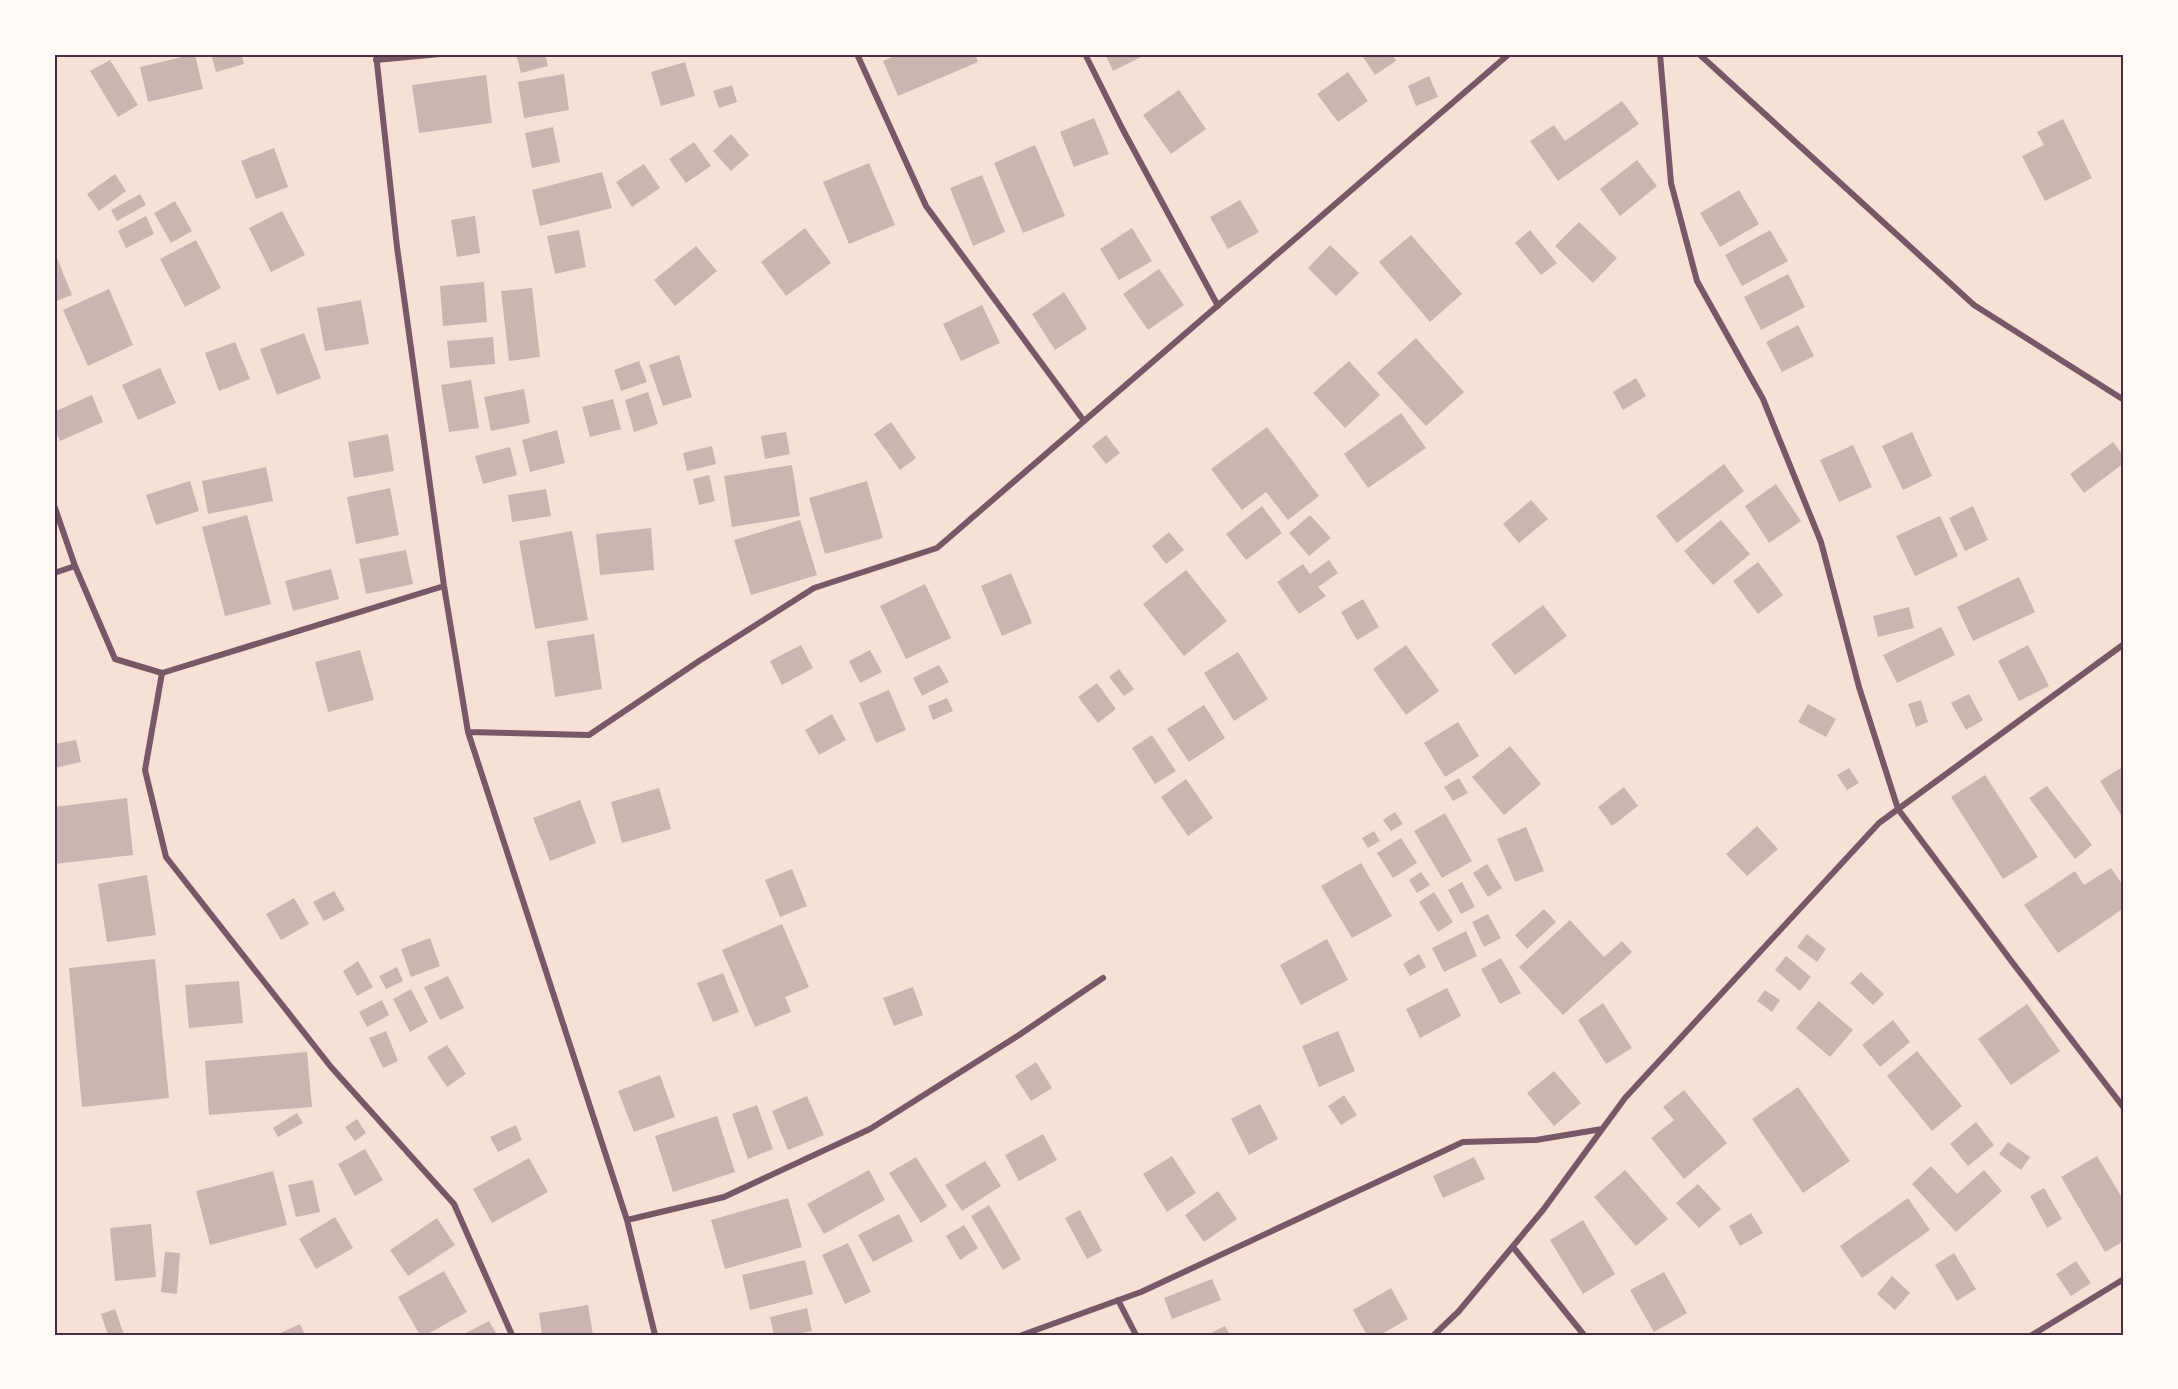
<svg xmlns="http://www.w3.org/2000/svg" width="2178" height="1389" font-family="'Space Grotesk',sans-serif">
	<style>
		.building { fill: #ccb4b1 }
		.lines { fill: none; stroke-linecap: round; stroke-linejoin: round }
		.minor { stroke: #755966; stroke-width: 6 }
		.neatline { fill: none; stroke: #4a2c40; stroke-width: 2 }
	</style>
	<rect width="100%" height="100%" fill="#f7e1d7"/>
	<!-- building -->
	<path class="building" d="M195,54L203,89L148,102L140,67Z
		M211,54H241L244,64L216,72Z
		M516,54H545L548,66L521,73Z
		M900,54H975L978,62L898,96L883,61Z
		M1105,54H1147L1113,71Z
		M1361,54H1392L1396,61L1375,75Z
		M110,60L138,105L118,117L90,71Z
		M685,62L695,96L661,106L651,72Z
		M1348,72L1368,101L1338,122L1317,94Z
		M564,74L569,110L524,118L518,82Z
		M486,75L492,123L419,133L412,85Z
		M1429,76L1438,97L1416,106L1408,86Z
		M732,85L737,102L719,108L713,91Z
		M1179,90L1206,129L1171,154L1143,115Z
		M1622,101L1639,124L1558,181L1530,141L1554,125L1565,141Z
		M1094,118L1109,154L1074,167L1060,132Z
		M2063,119L2092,178L2045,201L2022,156L2044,145L2037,132Z
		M553,127L560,162L532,168L525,133Z
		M731,134L749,155L731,171L713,151Z
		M694,142L711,166L686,183L669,159Z
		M1035,145L1065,216L1023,233L994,163Z
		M274,148L288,187L256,199L241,161Z
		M1637,160L1657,186L1620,216L1600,189Z
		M869,163L895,225L849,244L823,182Z
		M644,164L660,188L632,207L616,182Z
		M602,172L612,208L540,226L532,190Z
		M115,174L126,191L99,211L87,194Z
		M982,175L1005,232L973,246L950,188Z
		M1739,190L1759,224L1720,247L1700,213Z
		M140,194L146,205L117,221L111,210Z
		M1240,200L1259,232L1228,249L1210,217Z
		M175,201L192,231L171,243L154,213Z
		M282,211L305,255L271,272L249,228Z
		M146,216L154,234L126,248L118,231Z
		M475,216L480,253L457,257L451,220Z
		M1579,222L1617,258L1593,283L1555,246Z
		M805,228L831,263L786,296L761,262Z
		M1132,228L1152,261L1119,280L1100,249Z
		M579,230L586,267L555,274L547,236Z
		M1530,230L1557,263L1541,275L1515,243Z
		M1770,230L1788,261L1742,286L1725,255Z
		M1411,235L1462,294L1430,322L1379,262Z
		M196,240L221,288L185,307L160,259Z
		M1330,245L1359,273L1336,296L1308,268Z
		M696,246L717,271L675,306L654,280Z
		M57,258L72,295L54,302V259Z
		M1159,269L1184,305L1148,330L1123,294Z
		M1788,274L1805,307L1761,330L1744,297Z
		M484,282L487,322L443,326L440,286Z
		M532,288L540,357L509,361L501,291Z
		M109,289L133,345L88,366L63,310Z
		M1064,292L1087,329L1055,350L1032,314Z
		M361,300L369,344L325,351L317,308Z
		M982,305L1000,343L961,361L943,324Z
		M1798,325L1814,356L1782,372L1766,342Z
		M304,333L321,378L277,395L260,349Z
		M493,337L495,364L450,368L447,341Z
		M1416,338L1464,392L1426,426L1377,373Z
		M235,342L250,379L219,391L205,353Z
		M679,355L692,397L663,406L649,365Z
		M639,361L647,382L621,391L614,370Z
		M1349,361L1380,395L1345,428L1313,393Z
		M160,368L176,403L138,420L122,385Z
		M1636,378L1646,396L1623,410L1613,392Z
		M471,380L479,428L449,432L441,385Z
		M524,389L530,423L491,431L484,397Z
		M648,392L658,424L634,432L625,400Z
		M92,395L103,422L60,441L54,427V412Z
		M613,399L621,429L590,437L582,407Z
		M1401,413L1426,448L1368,488L1344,454Z
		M891,422L916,458L900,470L874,434Z
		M1267,427L1319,496L1288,520L1266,492L1242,510L1211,469Z
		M557,430L565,463L530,472L522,440Z
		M786,432L790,454L765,459L761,436Z
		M1912,432L1932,476L1903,490L1882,446Z
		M388,434L394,471L354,478L348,442Z
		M1106,435L1120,453L1106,464L1092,446Z
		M2113,442L2124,457V463L2084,493L2070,474Z
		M1853,445L1872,487L1839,502L1820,460Z
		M712,446L716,464L687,471L683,453Z
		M510,447L517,475L483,484L475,456Z
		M1724,464L1744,491L1677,543L1656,516Z
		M792,465L800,516L732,527L724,476Z
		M266,467L273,501L208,514L202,481Z
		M709,475L715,501L699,505L693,479Z
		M190,481L199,511L156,525L146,495Z
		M867,481L883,538L825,554L809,498Z
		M1776,484L1801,521L1769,543L1745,506Z
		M390,488L399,535L356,544L347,497Z
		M546,489L551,516L512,522L508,495Z
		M1531,500L1548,519L1519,543L1503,524Z
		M1262,506L1282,533L1246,560L1226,534Z
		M1973,506L1988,540L1965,551L1949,518Z
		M247,515L271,604L225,616L202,527Z
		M1310,515L1331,538L1309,556L1289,533Z
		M1940,516L1958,556L1915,576L1896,536Z
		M800,520L817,575L751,595L734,540Z
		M1721,520L1750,554L1713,585L1684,551Z
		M651,528L654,570L600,575L596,534Z
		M572,531L588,620L535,629L519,541Z
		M1169,532L1184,550L1166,564L1152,546Z
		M406,550L413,584L366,594L359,559Z
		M1329,560L1338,573L1318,587L1326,596L1299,614L1277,582L1303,564L1310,574Z
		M1758,562L1783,595L1758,614L1733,581Z
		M331,569L339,599L293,611L285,581Z
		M1186,570L1227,621L1184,656L1143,604Z
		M1011,573L1032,623L1002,636L981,586Z
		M2019,577L2035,612L1973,641L1957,607Z
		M925,584L951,638L906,659L880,606Z
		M1363,599L1379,627L1357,640L1341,612Z
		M1543,605L1567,636L1515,675L1491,644Z
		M1909,607L1914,628L1878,637L1873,616Z
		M1941,627L1955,655L1897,683L1883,655Z
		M594,634L602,689L555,697L547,641Z
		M801,645L813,668L782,685L770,661Z
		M1406,645L1439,691L1406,715L1373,669Z
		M2028,645L2049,686L2019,701L1998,661Z
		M360,650L374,700L328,712L315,662Z
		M870,650L882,672L860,683L849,661Z
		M1238,652L1268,699L1234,721L1204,673Z
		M939,665L949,682L922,696L913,678Z
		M1119,669L1134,689L1124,696L1109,677Z
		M1097,683L1116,709L1098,723L1078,697Z
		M889,690L906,730L876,743L859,703Z
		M1969,694L1983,720L1966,730L1951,703Z
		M947,698L953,711L933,720L928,706Z
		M1921,700L1928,722L1916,727L1908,704Z
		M1808,704L1836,719L1826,737L1798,722Z
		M1204,705L1225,738L1189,762L1167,729Z
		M832,714L846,740L819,755L805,730Z
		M1458,722L1479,756L1445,777L1424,743Z
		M1152,735L1176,771L1155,784L1132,748Z
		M76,740L81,762L54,768V744Z
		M1510,746L1541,784L1504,815L1472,777Z
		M2124,766V820L2100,781Z
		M1849,768L1859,783L1847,790L1837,775Z
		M1985,775L2038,857L2003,879L1951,797Z
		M1459,778L1468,793L1453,801L1444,787Z
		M1186,779L1213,818L1188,836L1161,797Z
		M2047,786L2092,845L2075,859L2029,798Z
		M1624,787L1638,806L1612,826L1598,807Z
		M659,788L671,829L622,843L611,802Z
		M127,798L133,855L54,864V807Z
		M580,800L596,843L550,861L533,818Z
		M1395,812L1403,824L1391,831L1383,820Z
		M1445,813L1472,861L1442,878L1414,831Z
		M1757,826L1778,849L1747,876L1726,854Z
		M1526,827L1544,871L1515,882L1497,839Z
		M1374,831L1380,841L1368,848L1362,838Z
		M1401,838L1417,863L1393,878L1377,853Z
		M1361,863L1392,916L1352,938L1321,886Z
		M1487,864L1502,888L1488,897L1473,873Z
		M2111,868L2124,887V908L2058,953L2024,905L2075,871L2084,885Z
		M792,869L807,906L780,917L765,880Z
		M1421,872L1430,885L1417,893L1409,880Z
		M147,875L156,935L107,942L98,884Z
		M1462,882L1475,907L1461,914L1448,890Z
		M334,891L345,910L324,921L313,902Z
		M1434,892L1453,922L1438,932L1419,902Z
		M294,898L309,924L281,940L266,914Z
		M1544,909L1556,922L1527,949L1515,935Z
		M1488,914L1501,938L1484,947L1472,922Z
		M1570,920L1604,957L1622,941L1632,952L1563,1015L1519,967Z
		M782,924L809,987L785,997L791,1012L755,1027L722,950Z
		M1466,931L1477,956L1444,972L1432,948Z
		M1807,934L1826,949L1817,962L1797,947Z
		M430,938L440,966L411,977L401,949Z
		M1327,939L1348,980L1301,1005L1280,965Z
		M1419,954L1426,967L1410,976L1403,964Z
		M1786,956L1811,977L1800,991L1775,970Z
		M1501,958L1521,993L1500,1004L1481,969Z
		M155,959L169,1098L82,1107L69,968Z
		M358,961L373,987L357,996L343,971Z
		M397,967L403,981L386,989L379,976Z
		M1861,972L1884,994L1873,1005L1850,983Z
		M723,973L739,1012L713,1022L697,983Z
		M448,976L464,1008L440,1020L424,987Z
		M239,981L243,1023L189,1028L185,985Z
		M913,987L923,1015L894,1026L883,998Z
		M1447,988L1461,1016L1420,1038L1406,1009Z
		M411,989L428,1022L410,1032L393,999Z
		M1765,990L1780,1000L1772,1012L1757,1001Z
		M382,1000L389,1015L367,1027L359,1012Z
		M1819,1001L1853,1030L1830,1057L1796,1028Z
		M1603,1003L1632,1048L1606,1064L1578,1020Z
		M2027,1004L2060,1051L2011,1085L1978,1039Z
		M1893,1020L1910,1042L1880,1067L1862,1045Z
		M386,1031L398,1061L383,1068L369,1038Z
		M1338,1031L1355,1071L1319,1087L1302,1046Z
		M447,1045L466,1074L447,1087L427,1057Z
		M1917,1051L1962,1106L1932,1131L1887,1076Z
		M307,1052L312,1107L209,1115L205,1061Z
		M1036,1062L1052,1088L1031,1101L1015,1076Z
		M1554,1071L1581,1103L1554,1126L1527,1093Z
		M660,1075L675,1117L634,1132L618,1091Z
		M1798,1087L1850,1161L1803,1193L1752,1119Z
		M1684,1090L1727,1143L1684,1179L1651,1138L1674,1120L1663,1107Z
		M1344,1095L1357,1115L1341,1125L1328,1106Z
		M807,1096L824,1135L788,1150L772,1111Z
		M1260,1104L1278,1139L1249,1155L1231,1119Z
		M757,1105L773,1149L748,1159L732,1114Z
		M297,1113L303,1123L278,1137L273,1128Z
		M717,1116L735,1172L673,1192L655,1136Z
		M357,1119L366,1133L355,1141L345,1127Z
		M1976,1122L1994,1145L1968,1166L1950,1144Z
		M516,1125L522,1140L498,1152L490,1137Z
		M1043,1134L1057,1160L1019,1181L1005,1155Z
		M2008,1142L2030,1157L2021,1170L1999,1154Z
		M365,1149L383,1180L355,1196L338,1164Z
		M1172,1156L1196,1193L1167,1212L1143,1174Z
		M2097,1156L2124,1201V1241L2105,1252L2061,1177Z
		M916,1157L947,1206L921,1223L889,1173Z
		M1474,1157L1485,1179L1443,1198L1433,1176Z
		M529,1158L548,1192L492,1223L473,1189Z
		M985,1161L1001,1186L962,1211L945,1185Z
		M1931,1166L1957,1194L1984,1170L2002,1191L1956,1232L1912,1184Z
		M869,1170L885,1200L824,1234L807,1204Z
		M1625,1170L1668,1219L1636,1246L1594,1197Z
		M273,1171L287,1225L210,1245L196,1191Z
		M313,1180L320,1212L296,1217L288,1185Z
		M1698,1184L1721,1209L1699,1228L1676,1203Z
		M2044,1188L2062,1219L2047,1228L2030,1196Z
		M1218,1191L1237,1219L1204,1242L1185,1215Z
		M788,1198L802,1247L725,1269L711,1220Z
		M1908,1198L1930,1230L1862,1278L1840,1246Z
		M989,1205L1021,1259L1003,1270L971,1216Z
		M1080,1210L1102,1251L1087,1259L1065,1218Z
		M1751,1213L1763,1233L1740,1246L1729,1226Z
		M899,1214L913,1241L873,1262L858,1235Z
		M335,1217L353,1248L316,1269L299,1239Z
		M437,1218L455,1245L408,1276L390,1250Z
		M1583,1220L1615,1274L1583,1294L1550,1240Z
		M151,1224L156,1277L115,1281L110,1228Z
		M964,1225L978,1248L960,1260L946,1236Z
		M848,1243L871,1292L845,1304L822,1255Z
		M165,1252L180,1253L177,1294L161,1292Z
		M1954,1253L1976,1289L1957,1301L1935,1265Z
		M805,1260L813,1294L750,1310L742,1275Z
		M2076,1261L2091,1283L2071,1296L2056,1274Z
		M444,1271L467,1312L426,1335H420L398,1297Z
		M1664,1272L1687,1313L1654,1332L1630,1290Z
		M1892,1276L1910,1293L1895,1310L1877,1294Z
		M1212,1279L1221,1300L1172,1319L1164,1298Z
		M1391,1288L1408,1319L1380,1335H1367L1353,1310Z
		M588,1305L593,1335H542L539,1313Z
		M807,1308L812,1331L793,1335H774L770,1317Z
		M115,1309L124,1335H108L101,1314Z
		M489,1321L497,1335H462Z
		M300,1324L305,1335H276Z
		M1225,1326L1230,1335H1207Z"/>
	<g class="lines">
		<!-- minor -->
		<path class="minor" d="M376,54L397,247L444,586L468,732L627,1220L655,1335
			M857,54L926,206L1084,421
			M1085,54L1122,128L1218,306
			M1660,54L1671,183L1697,281L1763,399L1821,542L1859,687L1898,809L2012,962L2124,1108
			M1699,54L1974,305L2124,400
			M376,60L440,54
			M54,505L75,566L115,659L162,673L444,586
			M54,573L75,566
			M162,673L145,770L166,857L331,1067L454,1204L512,1335
			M468,732L589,735L699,661L814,588L937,548L1509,54
			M627,1220L724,1197L870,1129L1019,1035L1103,978
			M1513,1247L1584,1335
			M1118,1300L1136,1335
			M1022,1335L1141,1292L1463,1142L1536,1140L1602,1129
			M1434,1335L1459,1311L1543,1210L1625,1098L1879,823L2124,644
			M2032,1335L2124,1279"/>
	</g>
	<!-- border -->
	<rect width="2178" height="1389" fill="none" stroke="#fffaf5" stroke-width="111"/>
	<rect x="56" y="56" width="2066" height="1278" class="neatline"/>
</svg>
